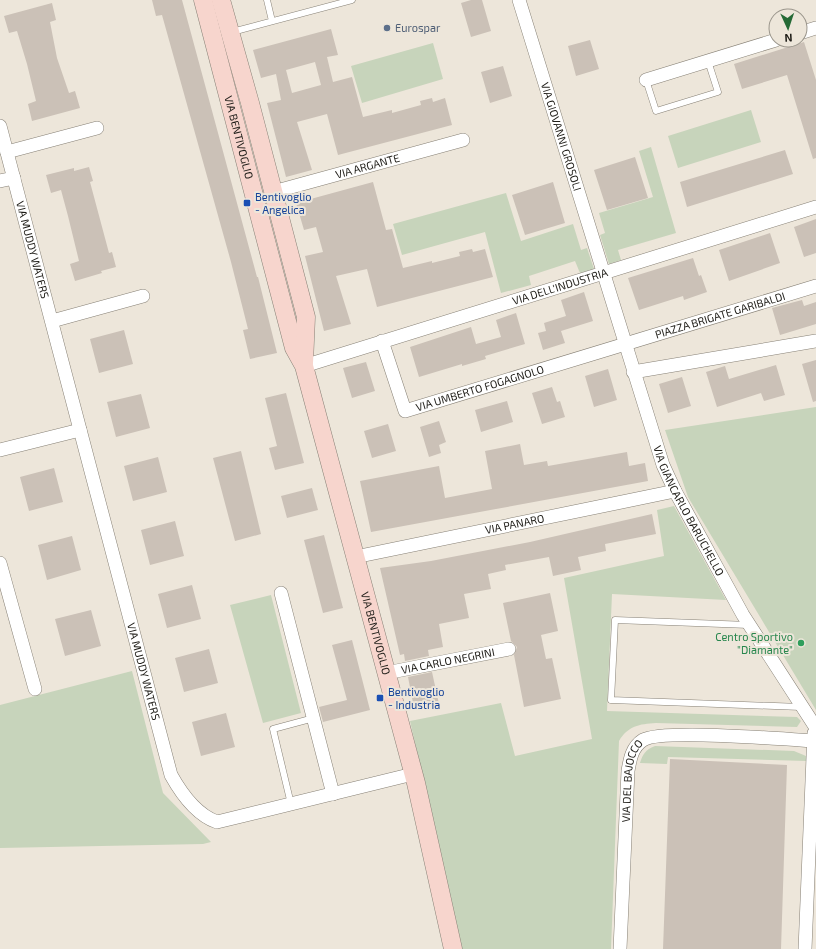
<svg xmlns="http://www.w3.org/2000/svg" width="816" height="949" font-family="'Exo 2',sans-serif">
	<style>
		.green { fill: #c7d4bb }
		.building { fill: #cbc1b7; fill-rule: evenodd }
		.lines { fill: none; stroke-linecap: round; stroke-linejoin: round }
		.lane-casing { stroke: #878176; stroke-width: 7 }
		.street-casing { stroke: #878176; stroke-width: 14 }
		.secondary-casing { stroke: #878176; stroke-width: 19 }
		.lane { stroke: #fff; stroke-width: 6 }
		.street { stroke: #fff; stroke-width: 13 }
		.secondary { stroke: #f7d5cd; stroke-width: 18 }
		.service-dot { fill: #5c6f8a; stroke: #ede6da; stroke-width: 1.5 }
		.transit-dot { fill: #1a4fb4; stroke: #ede6da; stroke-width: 1.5 }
		.leisure-dot { fill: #2e9e5b; stroke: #ede6da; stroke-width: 1.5 }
		.labels { text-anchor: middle; stroke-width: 4; stroke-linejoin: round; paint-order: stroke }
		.service-label { font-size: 11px; fill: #4e5e75; stroke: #ede6da; text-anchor: start }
		.street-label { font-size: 11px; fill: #1f1d18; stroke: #ede6da }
		.transit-label { font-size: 11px; fill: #164399; stroke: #ede6da; text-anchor: start }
		.leisure-label { font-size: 11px; fill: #27864d; stroke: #ede6da; text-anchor: end }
	</style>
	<rect width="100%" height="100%" fill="#ede6da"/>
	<!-- green -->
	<path class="green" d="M433,43L443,79L362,103L351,66Z
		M751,110L761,142L678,168L668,136Z
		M651,147L676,233L618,250L621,260L609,264L600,235L605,233L599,213L653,197L639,151Z
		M506,193L521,241L573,224L581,250L587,248L594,269L580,273L575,261L529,276L531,285L501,293L485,232L402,255L393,224Z
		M816,407V710L688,497L665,430Z
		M674,506L726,600L612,594L607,711L797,717L801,721L797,727L656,723C639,724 628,726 619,741L611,949H462L410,721L501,703L515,756L592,739L564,578L664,556L657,510Z
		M271,595L301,713L263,723L230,605Z
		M132,671L163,793L211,842L203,844L0,848V705Z
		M655,746L794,751L806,756L807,761L668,757L667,764L640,763C643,754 645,750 655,746Z"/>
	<!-- building -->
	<path class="building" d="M152,0H182L257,277H258L277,353L250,359L243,330L248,329L231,262L162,15L156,16Z
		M471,0H482L491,31L471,37L461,3Z
		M52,3L56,20L50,22L57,58L69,93L75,91L80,108L32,121L28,104L36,101L27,64L17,31L9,33L4,16Z
		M331,29L338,55L327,57L333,82L352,77L363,117L392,110V113L421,105L420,101L432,98L433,102L445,98L452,125L338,155L327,114L297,122L312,170L286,177L267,103L281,100L276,74L261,78L253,50ZM315,62L321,85L292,93L286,70Z
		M590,40L599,69L576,76L568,46Z
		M804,42L816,80V158L813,159L787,75L742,89L734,64Z
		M503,66L512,96L490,103L481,72Z
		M785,150L793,174L687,207L680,182Z
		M635,157L648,198L607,210L594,170Z
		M89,167L93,181L90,182L109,253L112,252L116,267L101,271L102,273L75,281L70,264L79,261L68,216L61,190L51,193L46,175L74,168V171Z
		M373,182L386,230L392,229L403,268L432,261V263L460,256L459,252L472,249L473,252L485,249L493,277L377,307L367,269L336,276L351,324L324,331L305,256L323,252L316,227L304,230L296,203Z
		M553,182L565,223L525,235L512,195Z
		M816,219V253L804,257L794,227Z
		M770,233L780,263L729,281L719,250Z
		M693,258L699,276L701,275L707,292L684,300L683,296L639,310L628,278Z
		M584,292L593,321L561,331L565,343L543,350L538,333L546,331L544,323L566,316L561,300Z
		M802,300L804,306L816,302V324L780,335L772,308Z
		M516,313L525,344L485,356L486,359L462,366V364L419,377L410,347L471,327L476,344L501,337L496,320Z
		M124,330L133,364L99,373L90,339Z
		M816,360V401L813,402L802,364Z
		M366,362L375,391L352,398L343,368Z
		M776,365L785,395L764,401L761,393L717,407L706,372L725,366L729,379Z
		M608,369L617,400L594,407L585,376Z
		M682,377L691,406L668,413L659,384Z
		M552,387L557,402L560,401L565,417L542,424L532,393Z
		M286,393L304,463L275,470L269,448L277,446L265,398Z
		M141,394L150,428L116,437L107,402Z
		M507,401L513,422L481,432L475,410Z
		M439,421L446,442L439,445L441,453L429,457L420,427Z
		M388,424L396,451L372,458L364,431Z
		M520,444L524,465L547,461L548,466L627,452L629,466L645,463L648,481L371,532L360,481L439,466L445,498L492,489L485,451Z
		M241,451L261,534L235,541L213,458Z
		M158,457L167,492L133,501L124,466Z
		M54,468L63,502L29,511L20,477Z
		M312,488L318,510L287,518L281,496Z
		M652,514L656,534L605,544L606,551L578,557L581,570L553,576L549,557L505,565L506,570L488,574L491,589L464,594L469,618L439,624L443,647L428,650L429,656L405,661L404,654L400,655L380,568L431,561L530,542Z
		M175,521L184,556L150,565L141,530Z
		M324,535L343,608L323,613L304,540Z
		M72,536L81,570L47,580L38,545Z
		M192,585L201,619L167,628L158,594Z
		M550,593L558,631L541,635L546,659L552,658L561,699L524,707L514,655L517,647L511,641L503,603Z
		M91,610L101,646L65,656L55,619Z
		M352,640L370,710L323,722L319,707L347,700L332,645Z
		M209,649L218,683L184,692L175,658Z
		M432,672L439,704L414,708L408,677Z
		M226,713L235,747L201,756L192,722Z
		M670,759L787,765L781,949H663Z"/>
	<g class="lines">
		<defs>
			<path id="lane" d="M267,0L272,21
				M232,32L352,0
				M646,80L656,111L718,92L708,61
				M749,625L615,620L611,700L801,707
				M291,804L273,729L314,718"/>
			<g id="street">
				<path id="s1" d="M519,0L663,465L675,491L743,615L816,728"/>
				<path d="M800,33L816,28"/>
				<path d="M646,80L776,40"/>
				<path id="s2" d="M0,126L171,775C181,793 197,815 217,822L413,774"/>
				<path d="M7,152L97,128"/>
				<path d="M0,181L14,178"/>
				<path id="s3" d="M273,192L463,140"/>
				<path d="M52,321L143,296"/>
				<path id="s4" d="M382,341L405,411L816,286"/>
				<path id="s5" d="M304,366L816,207"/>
				<path d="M633,372L816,341"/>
				<path d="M0,450L80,430"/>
				<path id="s6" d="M355,557L675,491"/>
				<path d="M0,563L35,689"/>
				<path d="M281,593L333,794"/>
				<path id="s7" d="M386,673L509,649"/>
				<path id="s8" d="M620,949L628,771C630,759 632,747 643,740C661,729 785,739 813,741"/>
				<path d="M805,949L814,733"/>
			</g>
			<g id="secondary">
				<path id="s9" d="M203,0L294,348L304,366L416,783L453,949"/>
				<path d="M221,0L250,103L306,317L304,363"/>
			</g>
		</defs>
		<!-- lane casing -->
		<use href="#lane" class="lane-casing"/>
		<!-- street casing -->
		<use href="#street" class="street-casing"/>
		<!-- secondary casing -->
		<use href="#secondary" class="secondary-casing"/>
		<!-- lane -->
		<use href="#lane" class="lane"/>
		<!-- street -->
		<use href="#street" class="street"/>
		<!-- secondary -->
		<use href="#secondary" class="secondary"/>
	</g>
	<!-- markers -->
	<circle class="service-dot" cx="387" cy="28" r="4"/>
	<g class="transit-dot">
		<rect x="243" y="199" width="8" height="8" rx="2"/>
		<rect x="376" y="694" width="8" height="8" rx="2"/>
	</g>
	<circle class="leisure-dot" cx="801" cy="643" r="4"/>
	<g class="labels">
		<!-- service labels -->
		<g class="service-label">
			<text x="395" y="32">Eurospar</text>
		</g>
		<!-- street labels -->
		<g class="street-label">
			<text dy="4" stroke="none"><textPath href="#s1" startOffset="143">VIA GIOVANNI GROSOLI</textPath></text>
			<text dy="4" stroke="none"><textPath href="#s9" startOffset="142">VIA BENTIVOGLIO</textPath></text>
			<text dy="4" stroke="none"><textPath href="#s3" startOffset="98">VIA ARGANTE</textPath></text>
			<text dy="4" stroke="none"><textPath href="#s2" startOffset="128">VIA MUDDY WATERS</textPath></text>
			<text dy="4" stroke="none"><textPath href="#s5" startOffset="268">VIA DELL'INDUSTRIA</textPath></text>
			<text dy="4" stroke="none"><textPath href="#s4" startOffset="403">PIAZZA BRIGATE GARIBALDI</textPath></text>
			<text dy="4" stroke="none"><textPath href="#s4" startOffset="152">VIA UMBERTO FOGAGNOLO</textPath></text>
			<text dy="4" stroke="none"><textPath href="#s1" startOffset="539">VIA GIANCARLO BARUCHELLO</textPath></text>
			<text dy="4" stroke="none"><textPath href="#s6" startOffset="163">VIA PANARO</textPath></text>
			<text dy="4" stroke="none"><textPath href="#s9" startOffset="657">VIA BENTIVOGLIO</textPath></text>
			<text dy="4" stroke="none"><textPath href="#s7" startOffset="63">VIA CARLO NEGRINI</textPath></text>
			<text dy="4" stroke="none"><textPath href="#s2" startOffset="564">VIA MUDDY WATERS</textPath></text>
			<text dy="4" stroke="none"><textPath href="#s8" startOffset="169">VIA DEL BAJOCCO</textPath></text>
		</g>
		<!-- transit labels -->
		<g class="transit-label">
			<text x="255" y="201">Bentivoglio<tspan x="255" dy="13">- Angelica</tspan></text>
			<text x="388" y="696">Bentivoglio<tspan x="388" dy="13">- Industria</tspan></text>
		</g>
		<!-- leisure labels -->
		<g class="leisure-label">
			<text x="793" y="641">Centro Sportivo<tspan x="793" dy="13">"Diamante"</tspan></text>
		</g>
	</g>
	<!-- north arrow -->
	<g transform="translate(788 28) rotate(177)"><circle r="19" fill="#ede6da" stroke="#9b968c"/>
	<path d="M0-3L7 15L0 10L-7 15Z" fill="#256a36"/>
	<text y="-6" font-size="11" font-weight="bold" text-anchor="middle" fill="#1f1d18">N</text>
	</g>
</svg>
